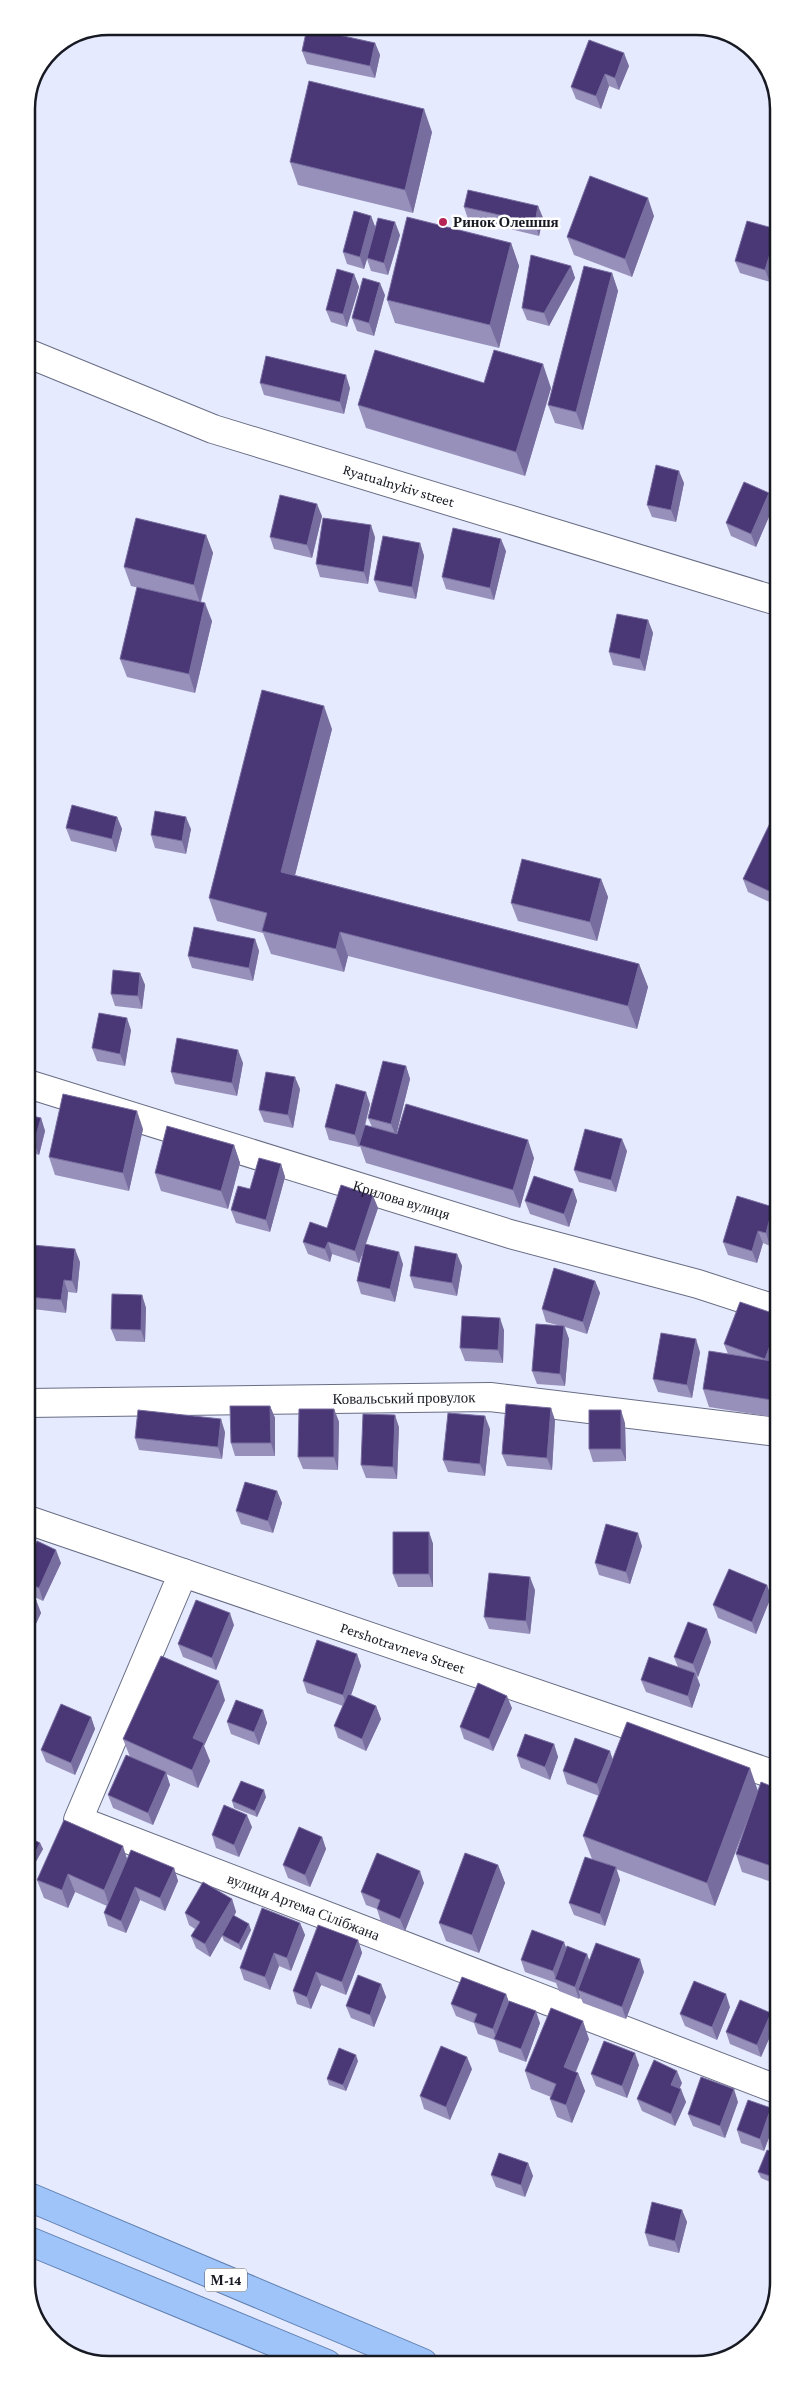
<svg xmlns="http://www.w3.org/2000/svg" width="805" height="2391" font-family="'Crimson Pro',serif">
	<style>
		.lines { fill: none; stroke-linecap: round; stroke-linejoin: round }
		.minor-casing { stroke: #686d84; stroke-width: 30 }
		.tertiary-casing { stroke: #686d84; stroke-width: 30 }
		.trunk-casing { stroke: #607fae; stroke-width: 30 }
		.minor { stroke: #fff; stroke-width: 28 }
		.tertiary { stroke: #fff; stroke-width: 28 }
		.trunk { stroke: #9ec4fa; stroke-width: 28 }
		.wall { fill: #9790ba }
		.shaded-wall { fill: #786d9f }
		.building { fill: #493776; stroke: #786d9f }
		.poi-dot { fill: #b52657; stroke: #fff; stroke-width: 2 }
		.labels { text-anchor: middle; stroke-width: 5; stroke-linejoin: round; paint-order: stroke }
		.shield { fill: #fff; stroke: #5d5f65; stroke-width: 1 }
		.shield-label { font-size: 14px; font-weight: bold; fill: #181a23 }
		.poi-label { font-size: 15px; font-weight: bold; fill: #181a23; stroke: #fff; text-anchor: start }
		.street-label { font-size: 15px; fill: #181a23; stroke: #fff }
		.rim { fill: none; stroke: #181a23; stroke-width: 2.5 }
	</style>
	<rect width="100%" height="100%" fill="#e5eaff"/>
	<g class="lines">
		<defs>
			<g id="minor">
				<path id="s1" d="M27,353L213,429L777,601"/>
				<path id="s2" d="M28,1403L490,1397L778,1432"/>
				<path id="s3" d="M183,1573L78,1820L779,2090"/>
			</g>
			<g id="tertiary">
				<path id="s4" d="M28,1084L510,1234L698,1284L778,1310"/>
				<path id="s5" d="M28,1520L778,1776"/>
			</g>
			<path id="trunk" d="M29,2197L423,2363
				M29,2241L327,2364"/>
		</defs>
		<!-- minor casing -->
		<use href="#minor" class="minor-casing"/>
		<!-- tertiary casing -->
		<use href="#tertiary" class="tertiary-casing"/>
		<!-- trunk casing -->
		<use href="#trunk" class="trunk-casing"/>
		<!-- minor -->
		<use href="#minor" class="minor"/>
		<!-- tertiary -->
		<use href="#tertiary" class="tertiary"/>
		<!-- trunk -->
		<use href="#trunk" class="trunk"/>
	</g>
	<!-- wall -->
	<path class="wall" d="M375,43L380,55L375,78L307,64L302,51Z
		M629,66L619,90L609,86L601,109L576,99L571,87Z
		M432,132L413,213L298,185L290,162Z
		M538,206L543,218L539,236L468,219L464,207Z
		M371,216L375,227L400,235L388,275L371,271L367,259L364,269L347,264L343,252Z
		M654,216L632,277L574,255L567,237Z
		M776,234V261L770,282L740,273L735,261Z
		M511,243L519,266L499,348L395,323L387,300Z
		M571,266L575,278L549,326L527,320L522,308Z
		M612,273L618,291L583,430L555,423L548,405Z
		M354,274L359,287L347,327L331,322L326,310Z
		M385,295L374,336L357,331L352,318Z
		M27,376L32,389L31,418H27Z
		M260,383L350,388L344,414L264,395Z
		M484,383L551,388L525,476L366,428L358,405Z
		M684,483L676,522L652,517L647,505Z
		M777,502V532L775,531L770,519Z
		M774,505L756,547L731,536L726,523Z
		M322,516L312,558L274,549L270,537Z
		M206,535L213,553L201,602L212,621L195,693L127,677L120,659L160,593L131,586L124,567Z
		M375,537L368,584L320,577L316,564Z
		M420,543L424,556L416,599L379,592L374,580Z
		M506,551L494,600L446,589L442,577Z
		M648,620L653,633L645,671L613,665L609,652Z
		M777,663V684L773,672Z
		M332,729L295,875L639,964L648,987L637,1029L348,956L344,972L271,954L263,933L217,921L209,898Z
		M117,817L122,829L116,852L71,841L66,828Z
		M772,819L776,905L748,892L743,879Z
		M191,829L186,854L155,848L151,835Z
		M601,879L608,897L597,941L518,921L511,903Z
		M255,939L259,951L253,981L192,968L188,956Z
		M140,973L145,985L142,1009L115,1006L111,994Z
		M131,1030L125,1066L97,1061L92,1048Z
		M243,1063L237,1096L175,1084L171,1072Z
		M406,1066L410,1079L396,1134L534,1158L520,1208L366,1163L360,1146L359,1147L329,1140L325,1127L370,1104L364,1131L372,1127L368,1118Z
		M300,1089L293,1128L264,1122L259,1110Z
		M28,1115L41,1118L45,1131L39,1155L28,1151Z
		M143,1129L129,1191L55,1175L49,1157Z
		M234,1145L240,1163L228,1209L161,1191L155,1173Z
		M627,1151L616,1192L579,1182L574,1170Z
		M281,1164L285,1177L270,1232L236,1223L231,1210L250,1189Z
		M573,1189L577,1201L569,1227L530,1214L525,1201Z
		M373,1196L378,1208L366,1244L403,1264L395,1302L361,1294L357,1281L364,1250L359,1263L332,1254L330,1262L308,1254L303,1242L327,1228Z
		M773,1207L777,1218V1221L770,1246L763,1243L757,1263L728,1255L723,1242Z
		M457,1254L462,1266L457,1296L414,1288L410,1276Z
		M80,1262L77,1293L68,1292L66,1313L33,1309L28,1297Z
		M595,1281L600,1293L587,1334L565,1327L569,1339L565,1386L537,1384L532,1371L561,1326L546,1322L542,1309Z
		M142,1295L146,1308L145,1342L116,1341L111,1329Z
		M778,1315V1349L773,1361L778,1362V1418L709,1407L703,1389L728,1354L724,1344Z
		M504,1330L503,1363L465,1361L460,1348Z
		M700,1352L692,1398L658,1392L653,1379Z
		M270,1406L275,1418V1456H235L231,1443Z
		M334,1409L339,1422L338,1470L303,1469L298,1457Z
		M555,1420L552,1470L507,1466L502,1454Z
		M625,1423L626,1461L593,1462L589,1449Z
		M399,1427L397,1479L366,1478L361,1465Z
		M490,1429L485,1476L448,1472L443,1460Z
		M225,1432L222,1459L139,1450L135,1438Z
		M277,1491L282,1503L273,1533L241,1524L236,1511Z
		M429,1532L433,1544V1587H398L393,1574Z
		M642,1546L630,1584L599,1575L595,1563Z
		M28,1559L61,1563L43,1601L28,1594Z
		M767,1585L771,1597L756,1634L718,1618L713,1605Z
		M535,1590L530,1634L489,1629L484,1617Z
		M28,1597L36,1600L41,1613L33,1630L28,1628Z
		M234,1625L216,1670L183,1657L178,1644Z
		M711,1642L698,1677L697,1676L700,1685L692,1708L646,1692L641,1680L678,1667L674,1657Z
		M357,1654L361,1666L351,1695L376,1706L381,1719L366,1751L338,1738L334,1726L343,1706L307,1693L303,1681Z
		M225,1700L204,1746L210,1761L198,1788L166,1774L170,1785L153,1825L113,1808L108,1795L130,1757L123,1739Z
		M512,1708L493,1751L464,1739L460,1727Z
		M263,1710L267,1723L259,1745L231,1734L227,1722Z
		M91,1717L95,1729L75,1775L46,1762L41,1750Z
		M554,1744L558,1757L550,1780L521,1768L517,1756Z
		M613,1759L758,1790L778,1789V1884L742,1872L736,1854L746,1825L715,1906L616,1869L620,1880L605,1926L574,1915L569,1903L592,1859L583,1836L599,1796L567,1784L563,1771Z
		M266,1797L257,1817L234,1808L232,1801Z
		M252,1827L239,1857L216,1848L212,1835Z
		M28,1837L40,1843L43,1849L34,1865L28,1863Z
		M322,1837L326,1849L310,1887L288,1878L283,1865Z
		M127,1859L174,1868L178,1881L165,1911L140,1900L126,1933L108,1926L104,1913L107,1906L75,1892L68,1908L44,1898L37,1880Z
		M498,1865L505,1883L479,1953L446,1941L439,1923Z
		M424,1883L405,1931L381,1922L377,1909L366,1905L361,1892Z
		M232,1899L236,1912L234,1916L251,1930L241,1950L224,1941L222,1936L210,1957L196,1948L191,1936L195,1929L189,1925L185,1913Z
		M300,1923L305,1935L291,1971L279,1966L270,1990L244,1980L240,1968Z
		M358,1940L362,1953L346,1995L321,1985L311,2009L297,2004L293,1991Z
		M566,1948L587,1954L589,1960L644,1972L626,2019L583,2003L580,1996L579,1999L559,1991L556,1983L525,1972L521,1960Z
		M381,1984L386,1997L374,2027L351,2018L346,2006Z
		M506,1994L509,2002L540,2023L526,2062L499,2052L495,2040L478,2034L474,2023L456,2016L451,2004Z
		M730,2007L717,2040L685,2026L680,2014Z
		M771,2013L775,2025L761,2057L730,2044L726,2032Z
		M778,2038V2058L775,2047Z
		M589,2039L576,2072L578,2073L585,2091L572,2123L557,2117L550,2099L551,2097L531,2089L525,2071Z
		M358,2061L346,2091L329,2085L327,2079Z
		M639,2065L627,2098L596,2086L591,2074Z
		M472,2069L450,2120L424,2109L420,2096Z
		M682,2083L679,2088L686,2102L675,2126L642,2111L637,2099Z
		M738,2102L725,2138L693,2126L688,2114Z
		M775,2121L764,2151L741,2143L737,2130Z
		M779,2155V2174L775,2184L761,2178L758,2172Z
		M528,2163L533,2176L525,2197L496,2187L491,2175Z
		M682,2210L687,2222L679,2253L649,2246L645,2233Z"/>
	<!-- shaded-wall -->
	<path class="shaded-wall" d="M375,43L380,55L375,78L370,66Z
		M624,53L629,66L619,90L615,78Z
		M605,74L609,86L601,109L596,96Z
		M424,109L432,132L413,213L405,190Z
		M648,198L654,216L632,277L625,259Z
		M538,206L543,218L539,236L535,223Z
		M371,216L376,229L364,269L360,257Z
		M395,222L400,235L388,275L384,263Z
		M776,234V261L770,282L765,270Z
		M511,243L519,266L499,348L490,325Z
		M571,266L575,278L549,326L544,313Z
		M612,273L618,291L583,430L576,412Z
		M354,274L359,287L347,327L343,314Z
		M380,283L385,295L374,336L369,323Z
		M543,364L551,388L525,476L516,452Z
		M346,375L350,388L344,414L340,402Z
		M27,376L32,389L31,418L27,407Z
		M679,471L684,483L676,522L671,510Z
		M769,493L774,505L756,547L751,534Z
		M317,504L322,516L312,558L307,545Z
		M371,525L375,537L368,584L364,572Z
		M206,535L213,553L200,603L194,585Z
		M501,539L506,551L494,600L490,588Z
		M420,543L424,556L416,599L412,587Z
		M205,603L212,621L195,693L189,674Z
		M648,620L653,633L645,671L640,659Z
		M324,706L332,729L290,895L281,872Z
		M117,817L122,829L116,852L112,839Z
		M186,817L191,829L186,854L182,841Z
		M601,879L608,897L597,941L590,922Z
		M777,880V902L776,905L771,892Z
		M340,932L348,956L344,972L336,949Z
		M255,939L259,951L253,981L249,968Z
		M639,964L648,987L637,1029L628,1006Z
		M140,973L145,985L142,1009L138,996Z
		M127,1018L131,1030L125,1066L120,1054Z
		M238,1050L243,1063L237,1096L232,1083Z
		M406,1066L410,1079L396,1136L391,1124Z
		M295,1077L300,1089L293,1128L288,1115Z
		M366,1092L370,1104L359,1147L355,1135Z
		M137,1111L143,1129L129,1191L123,1173Z
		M41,1118L45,1131L39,1155L34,1142Z
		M622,1139L627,1151L616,1192L611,1180Z
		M528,1140L534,1158L520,1208L513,1190Z
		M234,1145L240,1163L228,1209L221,1191Z
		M281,1164L285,1177L270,1232L266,1220Z
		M573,1189L577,1201L569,1227L564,1214Z
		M373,1196L378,1208L359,1263L355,1251Z
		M773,1207L777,1218V1221L770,1246L766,1233Z
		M758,1231L763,1243L757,1263L752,1251Z
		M328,1242L332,1254L330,1262L325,1249Z
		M75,1249L80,1262L77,1293L72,1281Z
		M399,1252L403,1264L395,1302L390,1289Z
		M457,1254L462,1266L457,1296L452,1283Z
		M64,1280L68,1292L66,1313L61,1300Z
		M595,1281L600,1293L587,1334L583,1322Z
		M142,1295L146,1308L145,1342L141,1330Z
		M500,1318L504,1330L503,1363L498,1350Z
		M778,1324V1349L770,1371L765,1359Z
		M564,1326L569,1339L565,1386L560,1374Z
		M696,1339L700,1352L692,1398L687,1385Z
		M270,1406L275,1418V1456L271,1443Z
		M551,1408L555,1420L552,1470L547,1458Z
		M334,1409L339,1422L338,1470L334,1457Z
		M621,1410L625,1423L626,1461L621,1449Z
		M395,1415L399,1427L397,1479L393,1467Z
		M485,1416L490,1429L485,1476L480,1464Z
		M221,1419L225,1432L222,1459L218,1447Z
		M277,1491L282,1503L273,1533L268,1521Z
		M429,1532L433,1544V1587L429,1574Z
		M638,1533L642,1546L630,1584L626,1572Z
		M56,1550L61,1563L43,1601L39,1588Z
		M530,1577L535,1590L530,1634L526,1621Z
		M767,1585L771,1597L756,1634L752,1622Z
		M36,1600L41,1613L33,1630L28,1618Z
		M230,1613L234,1625L216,1670L212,1658Z
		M707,1629L711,1642L698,1677L693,1664Z
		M357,1654L361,1666L347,1707L343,1695Z
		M695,1673L700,1685L692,1708L688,1696Z
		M219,1681L225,1700L204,1746L210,1761L198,1788L192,1770L193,1738Z
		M507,1696L512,1708L493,1751L489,1739Z
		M376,1706L381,1719L366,1751L362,1739Z
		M263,1710L267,1723L259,1745L254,1732Z
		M91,1717L95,1729L75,1775L71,1763Z
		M554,1744L558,1757L550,1780L545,1767Z
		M610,1751L614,1763L601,1797L597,1784Z
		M750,1768L758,1791L715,1906L707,1883Z
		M166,1772L170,1785L153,1825L148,1813Z
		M264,1790L266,1797L257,1817L255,1811Z
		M247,1815L252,1827L239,1857L234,1845Z
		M322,1837L326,1849L310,1887L305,1875Z
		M40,1843L43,1849L34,1865L32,1859Z
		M123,1846L129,1865L110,1908L104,1890Z
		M498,1865L505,1883L479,1953L472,1935Z
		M616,1867L620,1880L605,1926L600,1914Z
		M174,1868L178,1881L165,1911L160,1898Z
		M420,1871L424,1883L405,1931L400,1919Z
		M68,1874L75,1892L68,1908L62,1890Z
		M135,1887L140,1900L126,1933L121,1921Z
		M232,1899L236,1912L210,1957L205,1944Z
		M300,1923L305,1935L291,1971L287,1958Z
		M249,1924L251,1930L241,1950L239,1944Z
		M358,1940L362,1953L346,1995L342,1982Z
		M564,1942L569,1955L556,1979L553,1971Z
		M274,1953L279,1966L270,1990L265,1977Z
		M587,1954L591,1966L578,1990L580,1996L579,1999L575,1987Z
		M640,1959L644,1972L626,2019L622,2007Z
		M316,1972L321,1985L311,2009L307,1997Z
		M381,1984L386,1997L374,2027L370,2015Z
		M506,1994L510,2006L497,2040L493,2029Z
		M726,1994L730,2007L717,2040L712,2027Z
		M536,2011L540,2023L526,2062L521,2049Z
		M771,2013L775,2025L761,2057L757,2045Z
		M583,2021L589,2039L570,2085L564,2067Z
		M635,2053L639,2065L627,2098L622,2086Z
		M356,2055L358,2061L346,2091L343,2085Z
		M467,2057L472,2069L450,2120L446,2107Z
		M677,2071L682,2083L676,2097L671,2085Z
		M578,2073L585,2091L572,2123L566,2105Z
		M681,2089L686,2102L675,2126L671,2114Z
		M734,2089L738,2102L725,2138L720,2126Z
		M771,2108L775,2121L764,2151L760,2139Z
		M779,2162V2174L775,2184L773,2177Z
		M528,2163L533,2176L525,2197L521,2185Z
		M682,2210L687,2222L679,2253L675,2241Z"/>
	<!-- building -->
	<path class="building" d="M307,28L375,43L370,66L302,51Z
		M589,40L624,53L615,78L605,74L596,96L571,87Z
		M309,81L424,109L405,190L290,162Z
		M590,176L648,198L625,259L567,237Z
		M468,190L538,206L535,223L464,207Z
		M354,211L371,216L360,257L343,252Z
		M407,217L511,243L490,325L387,300Z
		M378,218L395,222L384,263L367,258Z
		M747,221L776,229V234L765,270L735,261Z
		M531,255L571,266L544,313L522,308Z
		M584,266L612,273L576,412L548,405Z
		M337,269L354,274L343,314L326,310Z
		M363,278L380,283L369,323L352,318Z
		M375,350L484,383L494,350L543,364L516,452L358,405Z
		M266,356L346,375L340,402L260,383Z
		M656,465L679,471L671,510L647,505Z
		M744,482L769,493L751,534L726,523Z
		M280,495L317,504L307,545L270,537Z
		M777,502V521L770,519Z
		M136,518L206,535L194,585L124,567Z
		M323,518L371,525L364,572L316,564Z
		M453,528L501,539L490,588L442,577Z
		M383,536L420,543L412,587L374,580Z
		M137,587L205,603L189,674L120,659Z
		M617,614L648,620L640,659L609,652Z
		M777,663V674L773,672Z
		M262,690L324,706L281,872L639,964L628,1006L340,932L336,949L262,931L267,913L209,898Z
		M72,805L117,817L112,839L66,828Z
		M155,811L186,817L182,841L151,835Z
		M772,819L777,822V880L771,892L743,879Z
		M522,859L601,879L590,922L511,903Z
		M194,927L255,939L249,968L188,956Z
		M113,970L140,973L138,996L111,994Z
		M99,1013L127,1018L120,1054L92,1048Z
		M177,1038L238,1050L232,1083L171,1072Z
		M383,1061L406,1066L391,1124L368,1118Z
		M266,1072L295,1077L288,1115L259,1110Z
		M336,1084L366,1092L355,1135L325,1127Z
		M63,1094L137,1111L123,1173L49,1157Z
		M406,1104L528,1140L513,1190L359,1145L365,1125L397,1134Z
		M28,1115L41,1118L34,1142L28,1140Z
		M167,1126L234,1145L221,1191L155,1173Z
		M585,1129L622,1139L611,1180L574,1170Z
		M259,1158L281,1164L266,1220L231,1210L238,1186L250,1189Z
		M534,1176L573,1189L564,1214L525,1201Z
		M341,1185L373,1196L355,1251L328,1242L325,1249L303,1242L310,1222L327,1228Z
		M737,1196L773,1207L766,1233L758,1231L752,1251L723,1242Z
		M365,1244L399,1252L390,1289L357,1281Z
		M33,1245L75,1249L72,1281L64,1280L61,1300L28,1297Z
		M415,1246L457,1254L452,1283L410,1276Z
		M554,1268L595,1281L583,1322L542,1309Z
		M112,1294L142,1295L141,1330L111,1329Z
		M740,1302L778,1315V1324L765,1359L724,1344Z
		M462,1316L500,1318L498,1350L460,1348Z
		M536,1324L564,1326L560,1374L532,1371Z
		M661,1333L696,1339L687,1385L653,1379Z
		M709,1351L778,1362V1401L703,1389Z
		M506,1404L551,1408L547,1458L502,1454Z
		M230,1406H270L271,1443H231Z
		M299,1409H334V1457H298Z
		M138,1410L221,1419L218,1447L135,1438Z
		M589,1410H621V1449H589Z
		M448,1413L485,1416L480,1464L443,1460Z
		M363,1414L395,1415L393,1467L361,1465Z
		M245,1482L277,1491L268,1521L236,1511Z
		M606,1524L638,1533L626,1572L595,1563Z
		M393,1532H429V1574H393Z
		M37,1541L56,1550L39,1588L28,1583V1559Z
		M729,1569L767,1585L752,1622L713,1605Z
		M489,1573L530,1577L526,1621L484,1617Z
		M28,1597L36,1600L28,1618Z
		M196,1600L230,1613L212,1658L178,1644Z
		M688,1622L707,1629L693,1664L674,1657Z
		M317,1640L357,1654L343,1695L303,1681Z
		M161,1656L219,1681L193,1738L204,1743L192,1770L123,1739Z
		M649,1657L695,1673L688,1696L641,1680Z
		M478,1683L507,1696L489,1739L460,1727Z
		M348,1694L376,1706L362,1739L334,1726Z
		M236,1700L263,1710L254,1732L227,1722Z
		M61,1704L91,1717L71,1763L41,1750Z
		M627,1722L750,1768L707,1883L583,1836Z
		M525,1734L554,1744L545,1767L517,1756Z
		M575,1738L610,1751L597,1784L563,1771Z
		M126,1755L166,1772L148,1813L108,1795Z
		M241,1781L264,1790L255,1811L232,1801Z
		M761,1782L778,1789V1864L777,1868L736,1854Z
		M224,1805L247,1815L234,1845L212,1835Z
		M64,1820L123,1846L104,1890L68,1874L62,1890L37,1880Z
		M299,1827L322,1837L305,1875L283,1865Z
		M28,1837L40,1843L32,1859L28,1857Z
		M131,1850L174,1868L160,1898L135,1887L121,1921L104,1913Z
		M377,1853L420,1871L400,1919L377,1909L380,1900L361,1892Z
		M465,1853L498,1865L472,1935L439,1923Z
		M585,1857L616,1867L600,1914L569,1903Z
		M203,1882L232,1899L205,1944L191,1936L200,1922L185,1913Z
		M262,1908L300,1923L287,1958L274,1953L265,1977L240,1968Z
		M233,1915L249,1924L239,1944L222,1935Z
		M318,1925L358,1940L342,1982L316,1972L307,1997L293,1991Z
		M532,1930L564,1942L553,1971L521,1960Z
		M596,1943L640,1959L622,2007L578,1990Z
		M567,1946L587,1954L575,1987L555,1979Z
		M358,1975L381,1984L370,2015L346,2006Z
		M462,1977L506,1994L493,2029L474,2022L477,2014L451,2004Z
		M694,1981L726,1994L712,2027L680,2014Z
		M740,2000L771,2013L757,2045L726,2032Z
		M509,2001L536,2011L521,2049L494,2039Z
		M551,2008L583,2021L564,2067L578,2073L566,2105L550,2099L556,2084L525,2071Z
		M778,2038V2049L775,2047Z
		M604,2041L635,2053L622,2086L591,2074Z
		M441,2046L467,2057L446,2107L420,2096Z
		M339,2048L356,2055L343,2085L327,2079Z
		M654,2060L677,2071L671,2085L681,2089L671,2114L637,2099Z
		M701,2077L734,2089L720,2126L688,2114Z
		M748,2100L771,2108L760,2139L737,2130Z
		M767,2150L779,2155V2162L773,2177L758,2172Z
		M499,2153L528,2163L521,2185L491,2175Z
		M652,2202L682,2210L675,2241L645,2233Z"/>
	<!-- markers -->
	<circle class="poi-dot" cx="443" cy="222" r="5"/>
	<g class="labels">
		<!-- shield labels -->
		<rect class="shield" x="205" y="2268.5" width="42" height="23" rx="4"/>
		<g class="shield-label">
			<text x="226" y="2285">М-14</text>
		</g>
		<!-- poi labels -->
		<g class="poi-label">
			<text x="453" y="227">Ринок Олешшя</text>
		</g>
		<!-- street labels -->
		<g class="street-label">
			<text dy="5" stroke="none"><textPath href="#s1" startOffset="395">Ryatualnykiv street</textPath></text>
			<text dy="5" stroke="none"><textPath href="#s4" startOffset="391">Крилова вулиця</textPath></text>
			<text dy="5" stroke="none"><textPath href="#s2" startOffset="376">Ковальський провулок</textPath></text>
			<text dy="5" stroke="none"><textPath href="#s5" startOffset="396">Pershotravneva Street</textPath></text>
			<text dy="5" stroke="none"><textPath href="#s3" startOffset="510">вулиця Артема Сілібжана</textPath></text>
		</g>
	</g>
	<!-- crop -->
	<path d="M0 0H805V2391H0ZM109 35H696A74 74 0 0 1 770 109V2282A74 74 0 0 1 696 2356H109A74 74 0 0 1 35 2282V109A74 74 0 0 1 109 35Z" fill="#fff" fill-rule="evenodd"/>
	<path class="rim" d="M109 35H696A74 74 0 0 1 770 109V2282A74 74 0 0 1 696 2356H109A74 74 0 0 1 35 2282V109A74 74 0 0 1 109 35Z"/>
</svg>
